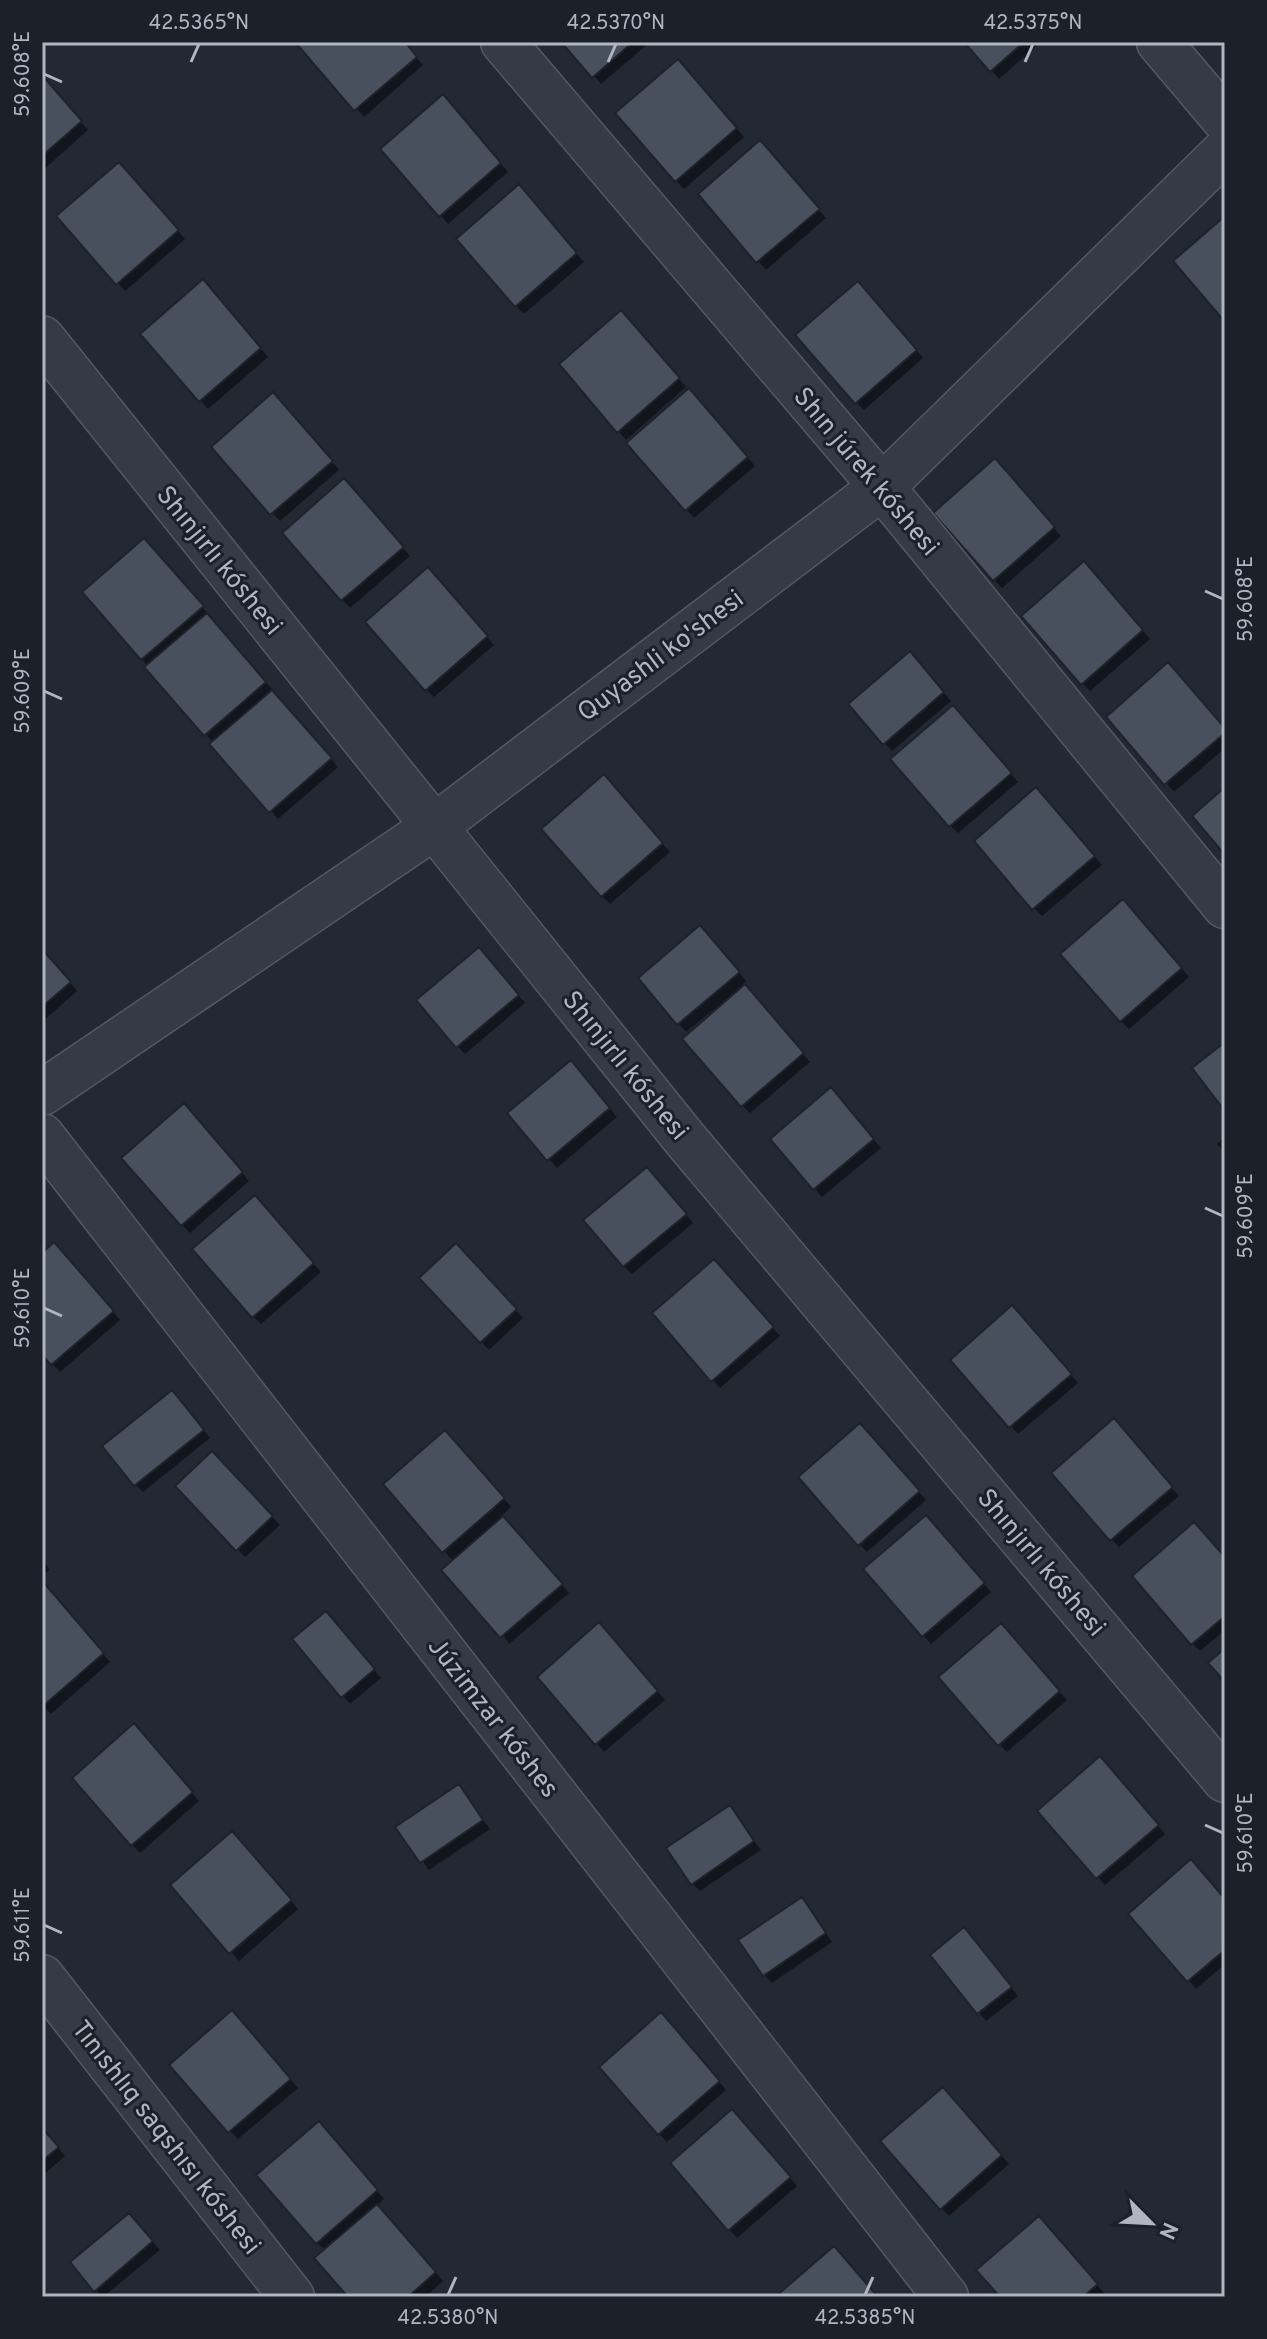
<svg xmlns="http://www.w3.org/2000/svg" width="1267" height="2339" font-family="Overpass,sans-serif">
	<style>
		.shadow { fill: #0007 }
		.building { fill: #49505d; stroke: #1d222b; stroke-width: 2 }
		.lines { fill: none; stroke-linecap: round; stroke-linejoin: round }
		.minor-casing { stroke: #535962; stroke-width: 47 }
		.minor { stroke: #353b44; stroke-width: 44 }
		.ticks { fill: none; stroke: #b0b6c1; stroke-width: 3 }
		.labels { text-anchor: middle; stroke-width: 6; stroke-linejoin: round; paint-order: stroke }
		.street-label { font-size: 26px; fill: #b0b6c1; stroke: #1b2029 }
		.neatline { fill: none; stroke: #b0b6c1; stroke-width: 3 }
		.ticks-label { font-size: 20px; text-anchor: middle; fill: #b0b6c1 }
	</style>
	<rect width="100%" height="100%" fill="#222933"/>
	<!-- shadow -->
	<path class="shadow" d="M298,42H403L423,65L364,117Z
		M564,42H650L601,84Z
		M967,42H1041L999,79Z
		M685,70L744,137L684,189L676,181Z
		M42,77L88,130L42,171Z
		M450,105L508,172L448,224L383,149Z
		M768,151L826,218L766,270L700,195Z
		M127,172L185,239L125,291L118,283Z
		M526,195L584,262L524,314L516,306Z
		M210,290L268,357L208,409L143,334Z
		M865,291L923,358L864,410L856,402Z
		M629,321L686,387L626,440L561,365Z
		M696,399L755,466L694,518L629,443Z
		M281,403L339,470L280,521L214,447Z
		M1003,469L1061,536L1002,588L994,580Z
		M352,489L410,556L350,608L284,533Z
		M152,548L338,767L278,819L142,659Z
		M1092,572L1150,639L1090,691L1082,683Z
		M436,578L494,645L434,697L426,689Z
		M917,662L951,701L892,751L885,743Z
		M960,715L1018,782L958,833L950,826Z
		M1109,717L1225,729V748L1174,792Z
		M611,785L670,852L610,904L602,896Z
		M1044,797L1102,865L1042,916L1034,908Z
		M1131,909L1189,977L1129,1029L1121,1021Z
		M708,935L746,981L742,984L810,1062L750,1113L742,1106L714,1013L712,1011L686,1032L640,978Z
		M42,950L77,991L42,1022Z
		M487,957L525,1003L465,1054L458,1047Z
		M578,1071L617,1117L557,1168L510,1114Z
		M838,1098L881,1148L822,1197L773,1139Z
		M191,1114L249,1181L190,1233L182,1225Z
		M1225,1137V1153L1217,1144Z
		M654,1177L693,1223L632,1274L624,1266Z
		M262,1205L321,1272L261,1324L253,1316Z
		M456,1246L523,1318L489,1350L422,1278Z
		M62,1253L120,1320L60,1372L42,1352V1256Z
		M722,1269L780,1336L720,1388L713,1380Z
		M1020,1315L1078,1383L1018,1434L952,1360Z
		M180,1400L210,1438L143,1492L135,1484Z
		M1121,1428L1179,1496L1119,1547L1111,1539Z
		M868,1433L926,1500L867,1552L859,1544Z
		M453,1440L511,1507L501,1516L569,1593L509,1644L453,1561L386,1484Z
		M212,1454L280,1525L245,1557L178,1486Z
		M933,1525L991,1592L931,1644L866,1569Z
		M42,1559L50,1570L42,1575Z
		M1225,1559V1630L1200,1651L1193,1644Z
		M42,1589L52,1595L110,1662L51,1714L42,1705Z
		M333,1621L381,1678L350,1704L343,1696Z
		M607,1633L665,1700L604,1752L539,1677Z
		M1008,1634L1067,1700L1007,1752L999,1744Z
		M142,1734L199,1801L140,1853L132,1845Z
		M1108,1767L1165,1834L1105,1885L1040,1811Z
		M458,1786L490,1829L429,1870L398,1828Z
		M729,1808L761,1850L700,1891L692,1883Z
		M240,1842L298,1909L239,1961L173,1886Z
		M802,1899L832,1942L772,1983L764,1975Z
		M1225,1901V1964L1196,1989L1131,1914Z
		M971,1938L1018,1996L986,2021L933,1955Z
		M240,2020L298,2088L238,2139L230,2131Z
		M669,2023L726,2090L667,2142L659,2134Z
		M950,2097L1009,2164L949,2216L941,2208Z
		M740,2119L797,2186L737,2238L672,2163Z
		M42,2129L65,2156L42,2176Z
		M326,2132L384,2199L376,2206L443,2281L425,2297H350L326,2251L317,2243Z
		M137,2223L160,2250L103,2297L96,2290Z
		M1047,2226L1104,2293L1099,2297H1003Z"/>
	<!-- building -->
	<path class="building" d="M295,42H405L417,57L354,111Z
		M561,42H633L592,78Z
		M964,42H1024L990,72Z
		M678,59L737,128L675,182L615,113Z
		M42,75L82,121L42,156Z
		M443,94L501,163L439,217L380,149Z
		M760,140L820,209L756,263L698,194Z
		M119,162L179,230L116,285L56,216Z
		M519,184L577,253L515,307L456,239Z
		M1225,216V322L1173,261Z
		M203,279L261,348L199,402L140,334Z
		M858,281L917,350L855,404L795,335Z
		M621,310L680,378L617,433L559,364Z
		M689,388L748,457L685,511L626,443Z
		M273,392L333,461L270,515L211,447Z
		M995,458L1055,527L993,581L933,513Z
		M344,478L404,547L341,601L282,533Z
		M144,538L204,606L141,660L82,592Z
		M1084,561L1143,630L1081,685L1021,616Z
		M428,567L488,636L425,691L365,622Z
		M207,613L266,682L204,736L144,667Z
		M910,651L944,692L883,745L848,704Z
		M1168,662L1225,728V733L1164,785L1106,717Z
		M272,690L332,758L269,813L209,744Z
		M953,705L1012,773L949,827L890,759Z
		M604,774L663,843L601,897L541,829Z
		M1036,787L1095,856L1032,910L974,841Z
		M1225,787V855L1192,816Z
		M1123,899L1182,968L1120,1022L1060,954Z
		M700,925L740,972L677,1025L638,978Z
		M479,947L519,995L456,1048L416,1000Z
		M42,949L71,982L42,1007Z
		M745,984L804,1053L741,1107L682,1039Z
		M1225,1042V1111L1192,1068Z
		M571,1060L610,1108L547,1161L507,1113Z
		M831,1087L874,1139L813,1190L770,1139Z
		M184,1103L243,1172L181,1226L121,1158Z
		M647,1167L687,1214L623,1267L583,1220Z
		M255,1195L314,1263L252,1318L192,1249Z
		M54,1242L114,1311L51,1365L42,1355V1253Z
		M456,1243L517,1309L480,1343L419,1278Z
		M714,1259L774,1327L711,1382L652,1313Z
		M1012,1305L1072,1374L1009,1428L950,1360Z
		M172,1390L204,1430L134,1486L102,1446Z
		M1114,1418L1173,1487L1110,1541L1051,1473Z
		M860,1423L920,1491L858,1546L798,1477Z
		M445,1430L505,1498L442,1553L383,1484Z
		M212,1451L273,1516L236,1551L175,1486Z
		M926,1515L985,1583L922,1637L863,1569Z
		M503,1516L563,1584L500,1638L441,1570Z
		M1194,1522L1225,1557V1616L1191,1645L1132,1576Z
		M45,1584L104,1653L42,1707V1586Z
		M326,1611L375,1669L341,1698L292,1639Z
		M599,1622L658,1691L595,1745L537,1677Z
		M1001,1623L1060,1691L998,1746L938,1677Z
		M1225,1648V1682L1208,1663Z
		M134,1723L193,1792L131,1846L72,1778Z
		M1100,1756L1159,1825L1096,1879L1037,1811Z
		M459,1784L483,1820L420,1863L395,1827Z
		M730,1805L754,1841L691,1885L666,1848Z
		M232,1831L292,1900L229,1954L170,1885Z
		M1191,1859L1225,1899V1950L1187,1982L1128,1914Z
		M802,1897L826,1933L763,1976L738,1940Z
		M964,1927L1012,1987L977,2014L930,1955Z
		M232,2010L291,2079L228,2133L169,2065Z
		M661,2012L720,2081L658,2135L599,2067Z
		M943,2087L1002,2155L940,2210L880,2141Z
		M732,2109L791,2177L728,2231L670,2163Z
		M319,2121L378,2190L316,2244L256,2175Z
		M42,2128L59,2147L42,2161Z
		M377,2204L436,2272L408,2297H348L314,2258Z
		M129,2213L153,2241L94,2292L70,2262Z
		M1039,2216L1098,2284L1083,2297H1000L976,2270Z
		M834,2246L878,2297H775Z"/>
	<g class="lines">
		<defs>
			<path id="minor" d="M503,42L882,487L1225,906
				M1159,42L1225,120
				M42,338L685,1139L1225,1780
				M42,1093L434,827L882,487L1225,151
				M42,1136L946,2297
				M42,1977L292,2297"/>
		</defs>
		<!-- minor casing -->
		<use href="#minor" class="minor-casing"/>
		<!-- minor -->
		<use href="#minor" class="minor"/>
	</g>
	<!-- ticks -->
	<path class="ticks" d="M191,62L199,44M608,62L616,44M1025,62L1033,44M44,74L62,82M1205,591L1223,599M44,691L62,699M1205,1208L1223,1216M44,1308L62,1316M1205,1825L1223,1833M44,1925L62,1933M448,2295L456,2277M865,2295L873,2277"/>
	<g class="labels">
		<!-- street labels -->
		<g class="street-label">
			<text transform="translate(867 471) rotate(50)" y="9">Shın júrek kóshesi</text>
			<text transform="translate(220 560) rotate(51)" y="9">Shınjırlı kóshesi</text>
			<text transform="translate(660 655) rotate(-37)" y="9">Quyashli ko'shesi</text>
			<text transform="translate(626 1065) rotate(51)" y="9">Shınjırlı kóshesi</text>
			<text transform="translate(1042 1562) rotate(50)" y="9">Shınjırlı kóshesi</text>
			<text transform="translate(494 1717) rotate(52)" y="9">Júzimzar kóshes</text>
			<text transform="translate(167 2137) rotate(52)" y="9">Tınıshlıq saqshısı kóshesi</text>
		</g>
	</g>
	<!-- border -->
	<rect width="1267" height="2339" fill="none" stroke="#1b2029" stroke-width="88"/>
	<!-- north arrow -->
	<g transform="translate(1151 2223) rotate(114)" stroke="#1b2029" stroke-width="6" paint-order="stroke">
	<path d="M0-6L14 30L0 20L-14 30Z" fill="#b0b6c1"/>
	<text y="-12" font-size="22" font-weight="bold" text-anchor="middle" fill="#b0b6c1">N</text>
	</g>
	<rect x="44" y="44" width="1179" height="2251" class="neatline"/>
	<g class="ticks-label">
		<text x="199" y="29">42.5365°N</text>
		<text x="616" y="29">42.5370°N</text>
		<text x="1033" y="29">42.5375°N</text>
		<text transform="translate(22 74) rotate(-90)" y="7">59.608°E</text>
		<text transform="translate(1245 599) rotate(-90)" y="7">59.608°E</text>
		<text transform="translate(22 691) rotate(-90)" y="7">59.609°E</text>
		<text transform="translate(1245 1216) rotate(-90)" y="7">59.609°E</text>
		<text transform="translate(22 1308) rotate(-90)" y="7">59.610°E</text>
		<text transform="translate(1245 1833) rotate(-90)" y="7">59.610°E</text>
		<text transform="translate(22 1925) rotate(-90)" y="7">59.611°E</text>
		<text x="448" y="2324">42.5380°N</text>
		<text x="865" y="2324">42.5385°N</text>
	</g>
</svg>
